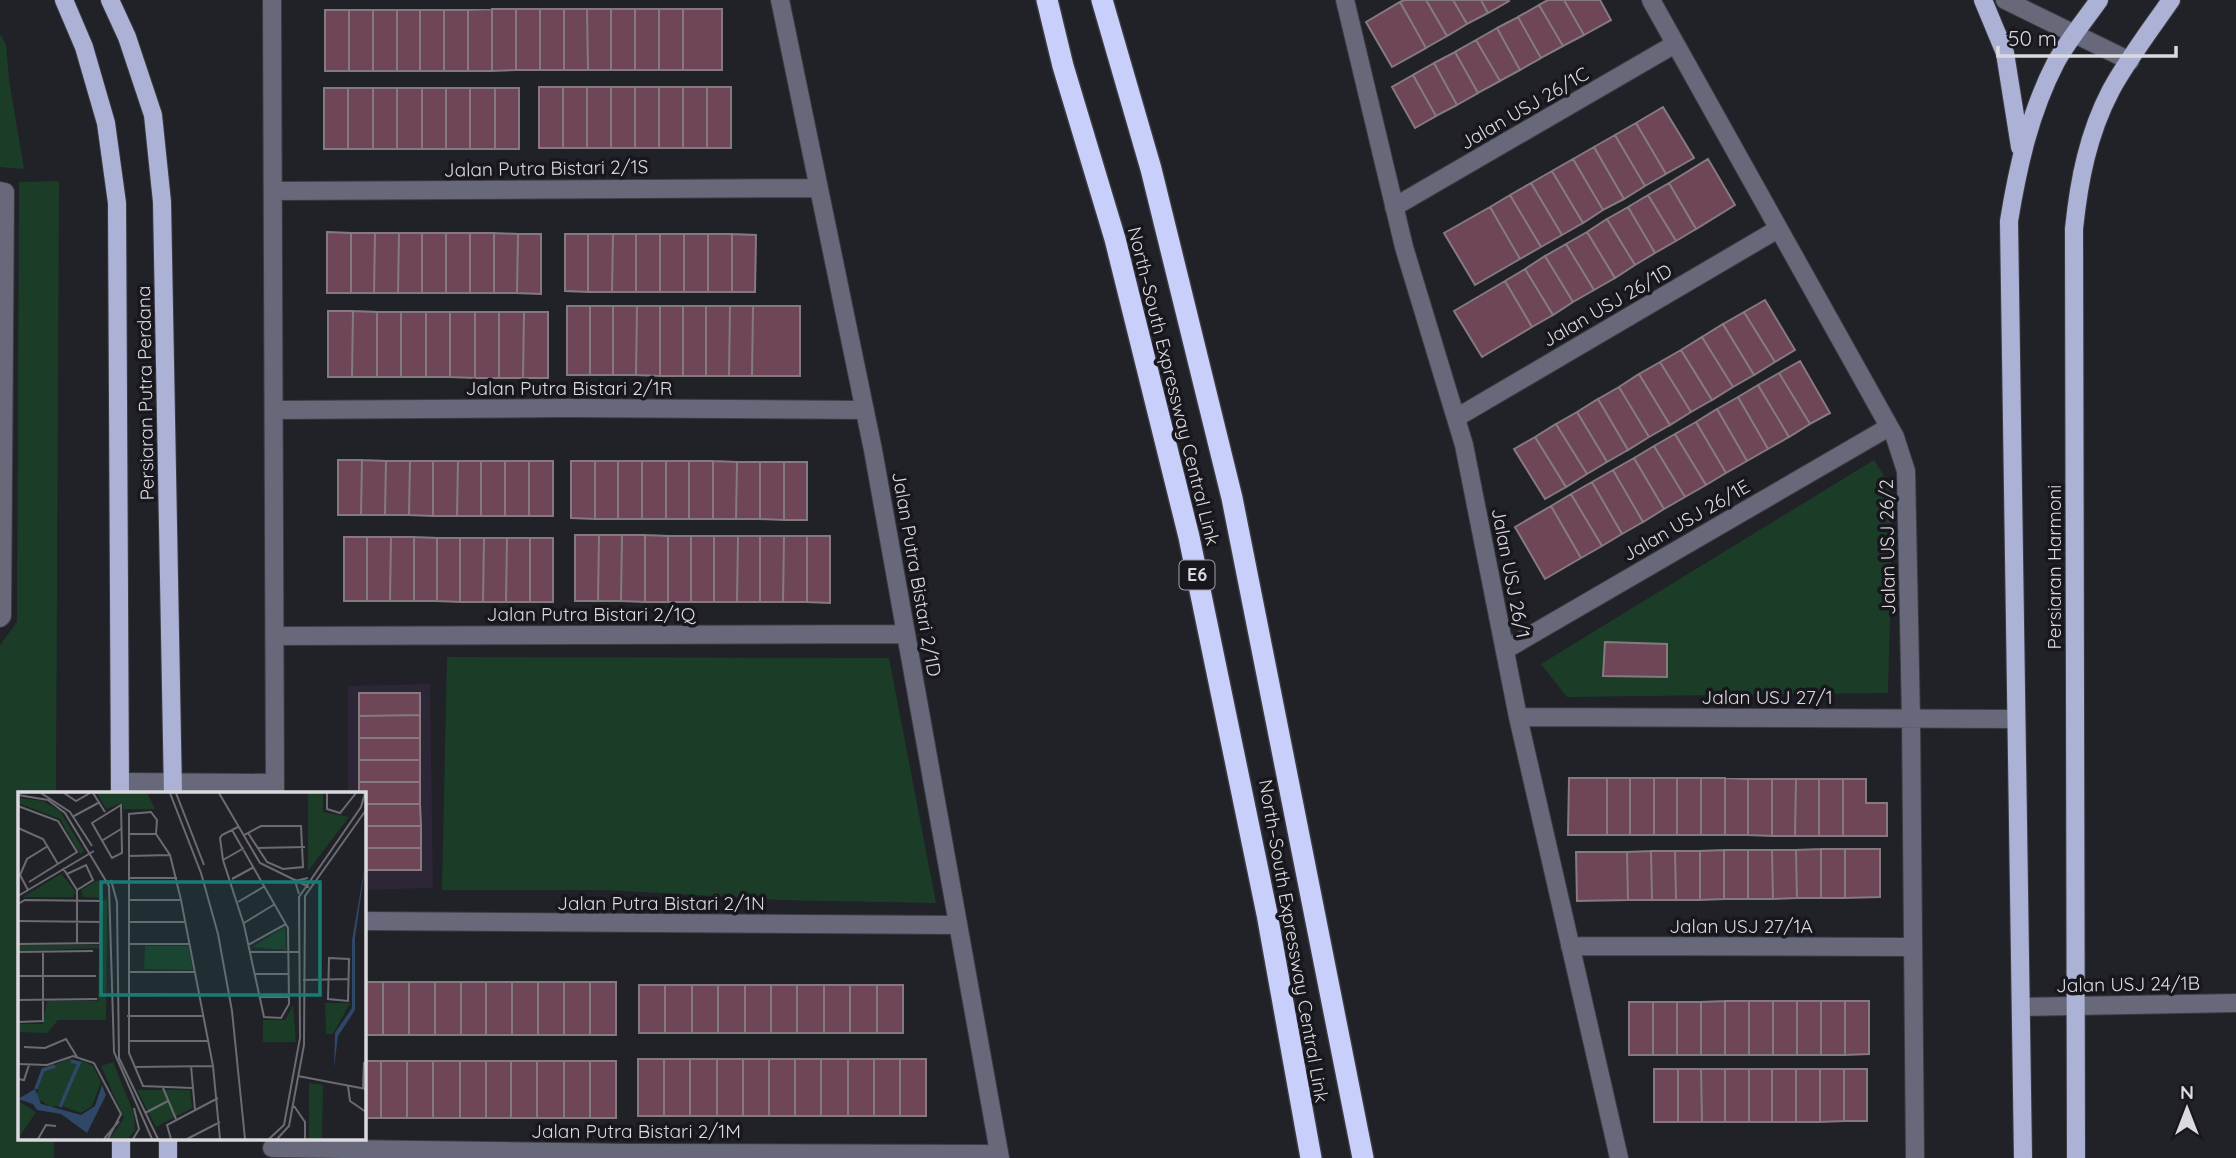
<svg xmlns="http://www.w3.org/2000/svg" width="2236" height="1158" font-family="Quicksand,sans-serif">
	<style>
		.commercial { fill: #2c2636 }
		.green { fill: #1b3d28 }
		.building { fill: #6e4657; stroke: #857b7f; stroke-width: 2 }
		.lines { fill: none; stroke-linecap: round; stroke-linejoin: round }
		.minor-casing { stroke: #3b3b42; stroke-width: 20 }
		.major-casing { stroke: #3b3b42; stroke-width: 20 }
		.highway-casing { stroke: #3b3b42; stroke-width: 24 }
		.minor { stroke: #67697b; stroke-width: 18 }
		.major { stroke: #acb2d6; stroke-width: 18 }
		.highway { stroke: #c8cffa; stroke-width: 21 }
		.labels { text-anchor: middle; stroke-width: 7; stroke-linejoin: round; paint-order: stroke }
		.shield { fill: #18171e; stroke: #a0a0a5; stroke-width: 2 }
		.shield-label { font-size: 18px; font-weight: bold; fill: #dadadf }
		.street-label { font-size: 19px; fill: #dadadf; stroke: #18171e }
		.inset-river { fill: none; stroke: #2f4867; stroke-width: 3.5 }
		.inset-road { fill: none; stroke: #6b6b71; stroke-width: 2 }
		.view { fill: #197b74; fill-opacity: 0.15; stroke: #197b74; stroke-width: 3.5 }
		.inset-edge { fill: none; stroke: #dadadf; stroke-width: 3.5 }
	</style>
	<rect width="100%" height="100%" fill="#212128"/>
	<!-- commercial -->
	<path class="commercial" d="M430,684L433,888L364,890V794H348V686Z"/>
	<!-- green -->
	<path class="green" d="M0,34L6,44L9,80L24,169L0,167Z
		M59,181L56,794H19V1139H54V1158H0V645L17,622L19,182Z
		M1874,460L1893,490L1888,693L1567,697L1541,664Z
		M447,657L889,658L936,903L779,900L608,890H442Z"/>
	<!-- building -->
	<path class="building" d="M1404,0H1426L1447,36L1426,48L1400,2Z
		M1426,0H1453L1467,24L1447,36Z
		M1453,0H1481L1488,13L1467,24Z
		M1481,0H1508L1509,1L1488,13Z
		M1548,0H1564L1584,35L1563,46L1539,5Z
		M1564,0H1600L1611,20L1584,35Z
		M1400,2L1426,48L1392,67L1366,22Z
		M1539,5L1563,46L1541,58L1518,17Z
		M492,9H516V70L492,71Z
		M492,9V71H468V10Z
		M516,9H540V70H516Z
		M540,9H564V70H540Z
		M564,9H587L588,70H564Z
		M587,9H611V70H588Z
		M611,9H635V70H611Z
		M635,9H659V70H635Z
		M659,9H683V70H659Z
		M683,9H722V70H683Z
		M325,10H349V71H325Z
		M349,10H373V71H349Z
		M373,10H397V71H373Z
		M397,10H420V71H397Z
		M420,10H444V71H420Z
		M444,10H468V71H444Z
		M1518,17L1541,58L1520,70L1497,28Z
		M1497,28L1520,70L1500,81L1476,40Z
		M1476,40L1500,81L1478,93L1455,52Z
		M1455,52L1478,93L1457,105L1434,63Z
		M1434,63L1457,105L1436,116L1413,75Z
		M1413,75L1436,116L1415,128L1392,87Z
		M539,87H563V148H539Z
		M563,87H587V148H563Z
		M587,87H611V148H587Z
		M611,87H635V148H611Z
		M635,87H659V148H635Z
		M659,87H683V148H659Z
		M683,87H707V148H683Z
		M707,87H731V148H707Z
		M324,88H348V149H324Z
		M348,88H373V149H348Z
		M373,88H397V149H373Z
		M397,88H422V149H397Z
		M422,88H446V149H422Z
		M446,88H470V149H446Z
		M470,88H495V149H470Z
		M495,88H519V149H495Z
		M1663,107L1694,158L1666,174L1636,123Z
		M1636,123L1666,174L1645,186L1615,135Z
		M1615,135L1645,186L1624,199L1594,147Z
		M1594,147L1624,199L1603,210L1573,159Z
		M1573,159L1603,210L1583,223L1552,171Z
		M1708,159L1735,205L1696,229L1669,183Z
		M1552,171L1583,223L1562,235L1531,183Z
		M1531,183L1562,235L1541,247L1510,195Z
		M1669,183L1696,229L1676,241L1648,195Z
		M1510,195L1541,247L1520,259L1490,207Z
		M1648,195L1676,241L1655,253L1628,207Z
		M1490,207L1520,259L1475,285L1444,233Z
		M1628,207L1655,253L1635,265L1607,219Z
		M1607,219L1635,265L1615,278L1587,232Z
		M327,232L351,233V293H327Z
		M1587,232L1615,278L1594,290L1566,244Z
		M351,233H375L374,293H351Z
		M375,233H399L398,293H374Z
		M399,233H422V293H398Z
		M422,233H446V293H422Z
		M446,233H470V293H446Z
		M470,233H494V293H470Z
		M494,233L518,234L517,293H494Z
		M518,234H541V294L517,293Z
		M565,234H588V292L565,291Z
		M588,234H613L612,292H588Z
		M613,234H636V292H612Z
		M636,234H660V292H636Z
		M660,234H684V292H660Z
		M684,234H708V292H684Z
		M708,234H732V292H708Z
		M732,234L756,235L755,292H732Z
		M1566,244L1594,290L1573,302L1545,256Z
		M1545,256L1573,302L1553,315L1525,269Z
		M1525,269L1553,315L1532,327L1505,281Z
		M1505,281L1532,327L1482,357L1454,311Z
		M1765,300L1795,350L1775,362L1744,312Z
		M567,306H590V375H567Z
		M590,306H613V375H590Z
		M613,306H637L636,375H613Z
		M637,306H660V376L636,375Z
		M660,306H683V376H660Z
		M683,306H706V376H683Z
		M706,306H730L729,376H706Z
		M730,306H753L752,376H729Z
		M753,306H800V376H752Z
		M328,311H353L352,377H328Z
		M353,311L377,312V377H352Z
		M377,312H401V377H377Z
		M401,312H426V377H401Z
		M426,312H450V377H426Z
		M450,312H475V378L450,377Z
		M475,312H499V378H475Z
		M499,312H524L523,378H499Z
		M524,312H548V378H523Z
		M1744,312L1775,362L1754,375L1723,324Z
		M1723,324L1754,375L1733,387L1702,337Z
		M1702,337L1733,387L1712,400L1681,350Z
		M1681,350L1712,400L1691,412L1660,362Z
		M1800,361L1830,413L1810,424L1779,373Z
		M1660,362L1691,412L1670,425L1639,374Z
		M1779,373L1810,424L1789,437L1758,385Z
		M1639,374L1670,425L1649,437L1619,387Z
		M1758,385L1789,437L1768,449L1738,397Z
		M1619,387L1649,437L1628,450L1598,399Z
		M1738,397L1768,449L1747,461L1717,409Z
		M1598,399L1628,450L1607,462L1577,412Z
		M1717,409L1747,461L1726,473L1696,422Z
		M1577,412L1607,462L1587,474L1556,424Z
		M1696,422L1726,473L1706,485L1675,434Z
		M1556,424L1587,474L1566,487L1535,437Z
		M1675,434L1706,485L1685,497L1654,446Z
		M1535,437L1566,487L1545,499L1514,449Z
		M1654,446L1685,497L1664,509L1634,458Z
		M1634,458L1664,509L1643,522L1613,470Z
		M338,460H362L361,515H338Z
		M362,460L386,461L385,515H361Z
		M386,461H410L409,515H385Z
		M410,461H433V516L409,515Z
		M433,461H458L457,516H433Z
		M458,461H481V516H457Z
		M481,461H505V516H481Z
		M505,461H529V516H505Z
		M529,461H553V516H529Z
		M571,461H595V519L571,518Z
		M595,461H618V519H595Z
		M618,461H642V519H618Z
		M642,461H666V519H642Z
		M666,461H689V519H666Z
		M689,461H713V519H689Z
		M713,461L737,462L736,519H713Z
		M737,462H760V519H736Z
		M760,462H784V520L760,519Z
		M784,462H807V520H784Z
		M1613,470L1643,522L1622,534L1592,482Z
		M1592,482L1622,534L1602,546L1571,494Z
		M1571,494L1602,546L1581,558L1551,506Z
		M1551,506L1581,558L1545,579L1515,527Z
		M575,535H599L598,601H575Z
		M599,535H622L621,601H598Z
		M622,535H645V602L621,601Z
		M645,535L668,536V602H645Z
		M668,536H691V602H668Z
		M691,536H714V602H691Z
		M714,536H738L737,602H714Z
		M738,536H760V602H737Z
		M760,536H784L783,602H760Z
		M784,536H807V602H783Z
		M807,536H830V603L807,602Z
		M344,537H367V601H344Z
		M367,537H391L390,601H367Z
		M391,537H414V601H390Z
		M414,537L437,538V601H414Z
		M437,538H460V602L437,601Z
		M460,538H484L483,602H460Z
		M484,538H507L506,602H483Z
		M507,538H530V602H506Z
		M530,538H553V602H530Z
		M1605,642L1667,644V677L1603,676Z
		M359,693H420V715L359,716Z
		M420,715V738H359V716Z
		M359,738H420V760H359Z
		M359,760H420V782H359Z
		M1569,778H1607V835H1568Z
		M1607,778H1630V835H1607Z
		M1630,778H1654V835H1630Z
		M1654,778H1677V835H1654Z
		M1677,778H1701V835H1677Z
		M1701,778H1725V835H1701Z
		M1725,778L1748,779V835H1725Z
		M1748,779H1772V836L1748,835Z
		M1772,779H1796L1795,836H1772Z
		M1796,779H1819V836H1795Z
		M1819,779H1843V836H1819Z
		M1843,779H1866V803H1887V836H1843Z
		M359,782H420V804H364V794H359Z
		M364,804H420L421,826H364Z
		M364,826H421V848H364Z
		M364,848H421V870H364Z
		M1821,849V898H1797L1796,850Z
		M1821,849H1845V898H1821Z
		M1845,849H1880V897L1845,898Z
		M1724,850V899L1700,900V851Z
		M1724,850H1748V899H1724Z
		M1748,850H1772L1773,899H1748Z
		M1772,850H1796L1797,898L1773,899Z
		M1651,851L1652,900H1628L1627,852Z
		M1651,851H1675L1676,900H1652Z
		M1675,851H1700V900H1676Z
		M1576,852H1627L1628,900L1577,901Z
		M364,982H383V1035H364Z
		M383,982H409V1035H383Z
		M409,982H435V1035H409Z
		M435,982H461V1035H435Z
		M461,982H486V1035H461Z
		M486,982H512V1035H486Z
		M512,982H538V1035H512Z
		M538,982H564V1035H538Z
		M564,982H590V1035H564Z
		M590,982H616V1035H590Z
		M639,985H665V1033H639Z
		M665,985H692V1033H665Z
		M692,985H718V1033H692Z
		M718,985H745V1033H718Z
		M745,985H771V1033H745Z
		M771,985H797V1033H771Z
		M797,985H824V1033H797Z
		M824,985H850V1033H824Z
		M850,985H877V1033H850Z
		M877,985H903V1033H877Z
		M1725,1001V1055H1701V1002Z
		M1725,1001H1749V1055H1725Z
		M1749,1001H1773V1055H1749Z
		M1773,1001H1797V1055H1773Z
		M1797,1001H1821V1055H1797Z
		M1821,1001H1845V1055H1821Z
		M1845,1001H1869V1054L1845,1055Z
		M1629,1002H1653V1055H1629Z
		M1653,1002H1677V1055H1653Z
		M1677,1002H1701V1055H1677Z
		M638,1059H664V1116H638Z
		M664,1059H690V1116H664Z
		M690,1059H717V1116H690Z
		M717,1059H743V1116H717Z
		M743,1059H769V1116H743Z
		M769,1059H795V1116H769Z
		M795,1059H821V1116H795Z
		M821,1059H848V1116H821Z
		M848,1059H874V1116H848Z
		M874,1059H900V1116H874Z
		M900,1059H926V1116H900Z
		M364,1061H381V1118H364Z
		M381,1061H407V1118H381Z
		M407,1061H433V1118H407Z
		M433,1061H460V1118H433Z
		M460,1061H486V1118H460Z
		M486,1061H511V1118H486Z
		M511,1061H537V1118H511Z
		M537,1061H564V1118H537Z
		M564,1061H590V1118H564Z
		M590,1061H616V1118H590Z
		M1654,1069H1678V1122H1654Z
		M1678,1069H1701L1702,1122H1678Z
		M1701,1069H1725V1122H1702Z
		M1725,1069H1749V1122H1725Z
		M1749,1069H1772V1122H1749Z
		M1772,1069H1796V1122H1772Z
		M1796,1069H1820V1122H1796Z
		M1820,1069H1844V1121L1820,1122Z
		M1844,1069H1867V1121H1844Z"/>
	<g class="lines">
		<defs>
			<path id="minor" d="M272,0L275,794
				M780,0L873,450L1000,1158
				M1345,0L1404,247L1464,445L1518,717L1619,1158
				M1651,0L1895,437L1906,471L1911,719L1915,1158
				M2005,0L2130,61
				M0,191L5,192L2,616L0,618
				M274,191L819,188
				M1394,207L1675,44
				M274,410L565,408L865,410
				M1456,418L1778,229
				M276,636L906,634
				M1505,650L1889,427
				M1518,717L2016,719
				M120,782L275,783
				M364,921L958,925
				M1570,946L1913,947
				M2021,1007L2236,1003
				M272,1148L630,1153L999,1154"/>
			<path id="major" d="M64,0L84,47L106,123L117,203L120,794
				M110,0L127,37L153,115L162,202L173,794
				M1983,0L2005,53L2020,147
				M121,1139V1158
				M168,1158V1139
				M2023,1158L2009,221C2018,166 2030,112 2056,62C2068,40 2085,20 2099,0
				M2076,1158L2074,229C2079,180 2088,134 2111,90C2128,59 2151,29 2171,0"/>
			<path id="highway" d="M1047,0L1063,66L1115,239L1189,537L1267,914L1311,1158
				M1102,0L1151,169L1232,498L1363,1158"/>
		</defs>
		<!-- minor casing -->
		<use href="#minor" class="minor-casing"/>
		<!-- major casing -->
		<use href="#major" class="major-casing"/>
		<!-- highway casing -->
		<use href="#highway" class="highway-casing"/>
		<!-- minor -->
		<use href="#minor" class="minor"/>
		<!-- major -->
		<use href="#major" class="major"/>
		<!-- highway -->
		<use href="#highway" class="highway"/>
	</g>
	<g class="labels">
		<!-- shield labels -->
		<rect class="shield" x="1179.5" y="560.5" width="35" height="29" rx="5"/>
		<g class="shield-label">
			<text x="1197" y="581">E6</text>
		</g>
		<!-- street labels -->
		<g class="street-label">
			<text transform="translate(1524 108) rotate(-30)" y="7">Jalan USJ 26/1C</text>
			<text transform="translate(546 168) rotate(-1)" y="7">Jalan Putra Bistari 2/1S</text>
			<text transform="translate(1607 305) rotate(-30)" y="7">Jalan USJ 26/1D</text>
			<text transform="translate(1174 386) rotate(76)" y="7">North–South Expressway Central Link</text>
			<text x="569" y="395">Jalan Putra Bistari 2/1R</text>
			<text transform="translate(145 393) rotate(-91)" y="7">Persiaran Putra Perdana</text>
			<text transform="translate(1686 520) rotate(-30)" y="7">Jalan USJ 26/1E</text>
			<text transform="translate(1887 547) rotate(-91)" y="7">Jalan USJ 26/2</text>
			<text transform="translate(2054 567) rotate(-90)" y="7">Persiaran Harmoni</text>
			<text transform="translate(1511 573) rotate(79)" y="7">Jalan USJ 26/1</text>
			<text transform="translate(917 574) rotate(80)" y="7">Jalan Putra Bistari 2/1D</text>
			<text x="591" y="621">Jalan Putra Bistari 2/1Q</text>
			<text x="1767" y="704">Jalan USJ 27/1</text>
			<text x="661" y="910">Jalan Putra Bistari 2/1N</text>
			<text x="1741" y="933">Jalan USJ 27/1A</text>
			<text transform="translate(1294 941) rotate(80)" y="7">North–South Expressway Central Link</text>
			<text transform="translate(2128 984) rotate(-1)" y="7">Jalan USJ 24/1B</text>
			<text x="636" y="1138">Jalan Putra Bistari 2/1M</text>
		</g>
	</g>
	<!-- overview -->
	<g transform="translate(18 792)">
		<rect width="348" height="348" fill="#212128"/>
		<path d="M79,1H129L137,17H105L104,11L88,17ZM290,1H305V20L331,25L290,79ZM0,6L25,9L42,19L66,59L62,62L42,27L0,11ZM43,82L58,100L55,105H5ZM80,88L86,106L65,105L63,98ZM89,107L88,228H40L29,241L0,240V232H25L29,209H80L81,156L0,159V153H83L85,108ZM267,135L268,158L234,155ZM127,154H170L175,178L126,177ZM307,211H332L315,242H308ZM275,213L278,250H245V228H267ZM52,266L58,270L57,279L40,314L32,315L18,305L26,278ZM63,268L75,274L83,290L74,314L63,321L44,314ZM95,270L116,322L117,338L110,347H92L106,326L83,274ZM291,291L305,293L304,347H291ZM119,298H172L174,316L138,335ZM0,309L18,320L0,347Z" fill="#1b3d28"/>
		<path d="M348,68L337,146V218L320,244L316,276L317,241L334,216V148ZM84,293L88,303L69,341L43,322L19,318L15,312L0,307L17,297L23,312L63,323L77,314Z" fill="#2f4867"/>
		<path class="inset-river" d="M18,297L25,278L37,274M42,315L61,271L53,269"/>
		<path class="inset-road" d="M23,1L52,20L74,54M46,1L58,9L72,1M75,1L87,20M152,1L183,81L200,142L214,219L227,347M158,1L186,73M201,1L242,71L291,95M309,1V17L322,21L338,1M0,3L30,8L47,21L91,94L96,260L134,347M103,13L104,61L94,66L74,31ZM0,14L40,29L59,60L11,90M56,24L82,10M0,36L25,47L40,72M214,38L270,136L271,212L263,226L246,225L226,133L205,68L202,46L204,43L220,35M110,42H138M138,42L139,28L133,20L111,22V261L125,294L174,296M138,42L152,63L163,108L195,274L202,347M225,44L228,42L243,34H283L285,75L265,77L249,70L230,41M85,48L103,37M239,56L287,55M110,64L152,63M205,68L226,56M45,76L59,98V151M49,82L68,73L75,88L59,98M110,86H159M214,87L236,75M93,88L99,110L101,266L140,347M10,98L2,83L9,67L30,54M281,102L277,89L290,86M0,104L76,59M110,108H163M220,110L247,94M0,112L7,108L84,109L82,151L0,152M0,129L84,130M110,130H168M226,131L257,112M110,152H172M230,153L268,132M0,160L75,159M232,160H281M311,166L331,167L330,209L310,207ZM110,180H177M237,182H270M0,184H78M285,188L331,187M110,202L181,203M242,205H271M0,208L79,207M109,224H185M0,230L25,229V160M110,249H191M6,255L27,256L48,247L59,265M0,272L29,273L55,264L76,271L103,322L90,347M173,274L177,318M117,275L195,274M280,284L348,297M0,287L6,288L11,273M330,294L332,309L348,320M145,296L158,327M345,296L346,270M276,314L287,330V347M127,321L150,309M20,347L28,333L38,334M86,347L101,329M115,347L121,337L116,316M153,347L149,333L200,306M169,347L202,330M251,347L266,333L282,246L281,105L343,15L347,1M259,347L271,334L286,253L287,104L348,18"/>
		<path class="view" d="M83,90H302V203H83Z"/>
		<rect width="348" height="348" class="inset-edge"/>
	</g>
	<!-- north arrow -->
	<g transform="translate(2187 1109)" stroke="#18171e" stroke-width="5" paint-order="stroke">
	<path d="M0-5L12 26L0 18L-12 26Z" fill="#dadadf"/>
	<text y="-10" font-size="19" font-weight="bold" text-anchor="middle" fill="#dadadf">N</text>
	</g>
	<!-- scale -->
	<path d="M1998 46v10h178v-10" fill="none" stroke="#dadadf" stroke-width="3.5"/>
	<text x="2008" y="46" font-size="21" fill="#dadadf" stroke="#18171e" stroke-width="5" paint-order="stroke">50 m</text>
</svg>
